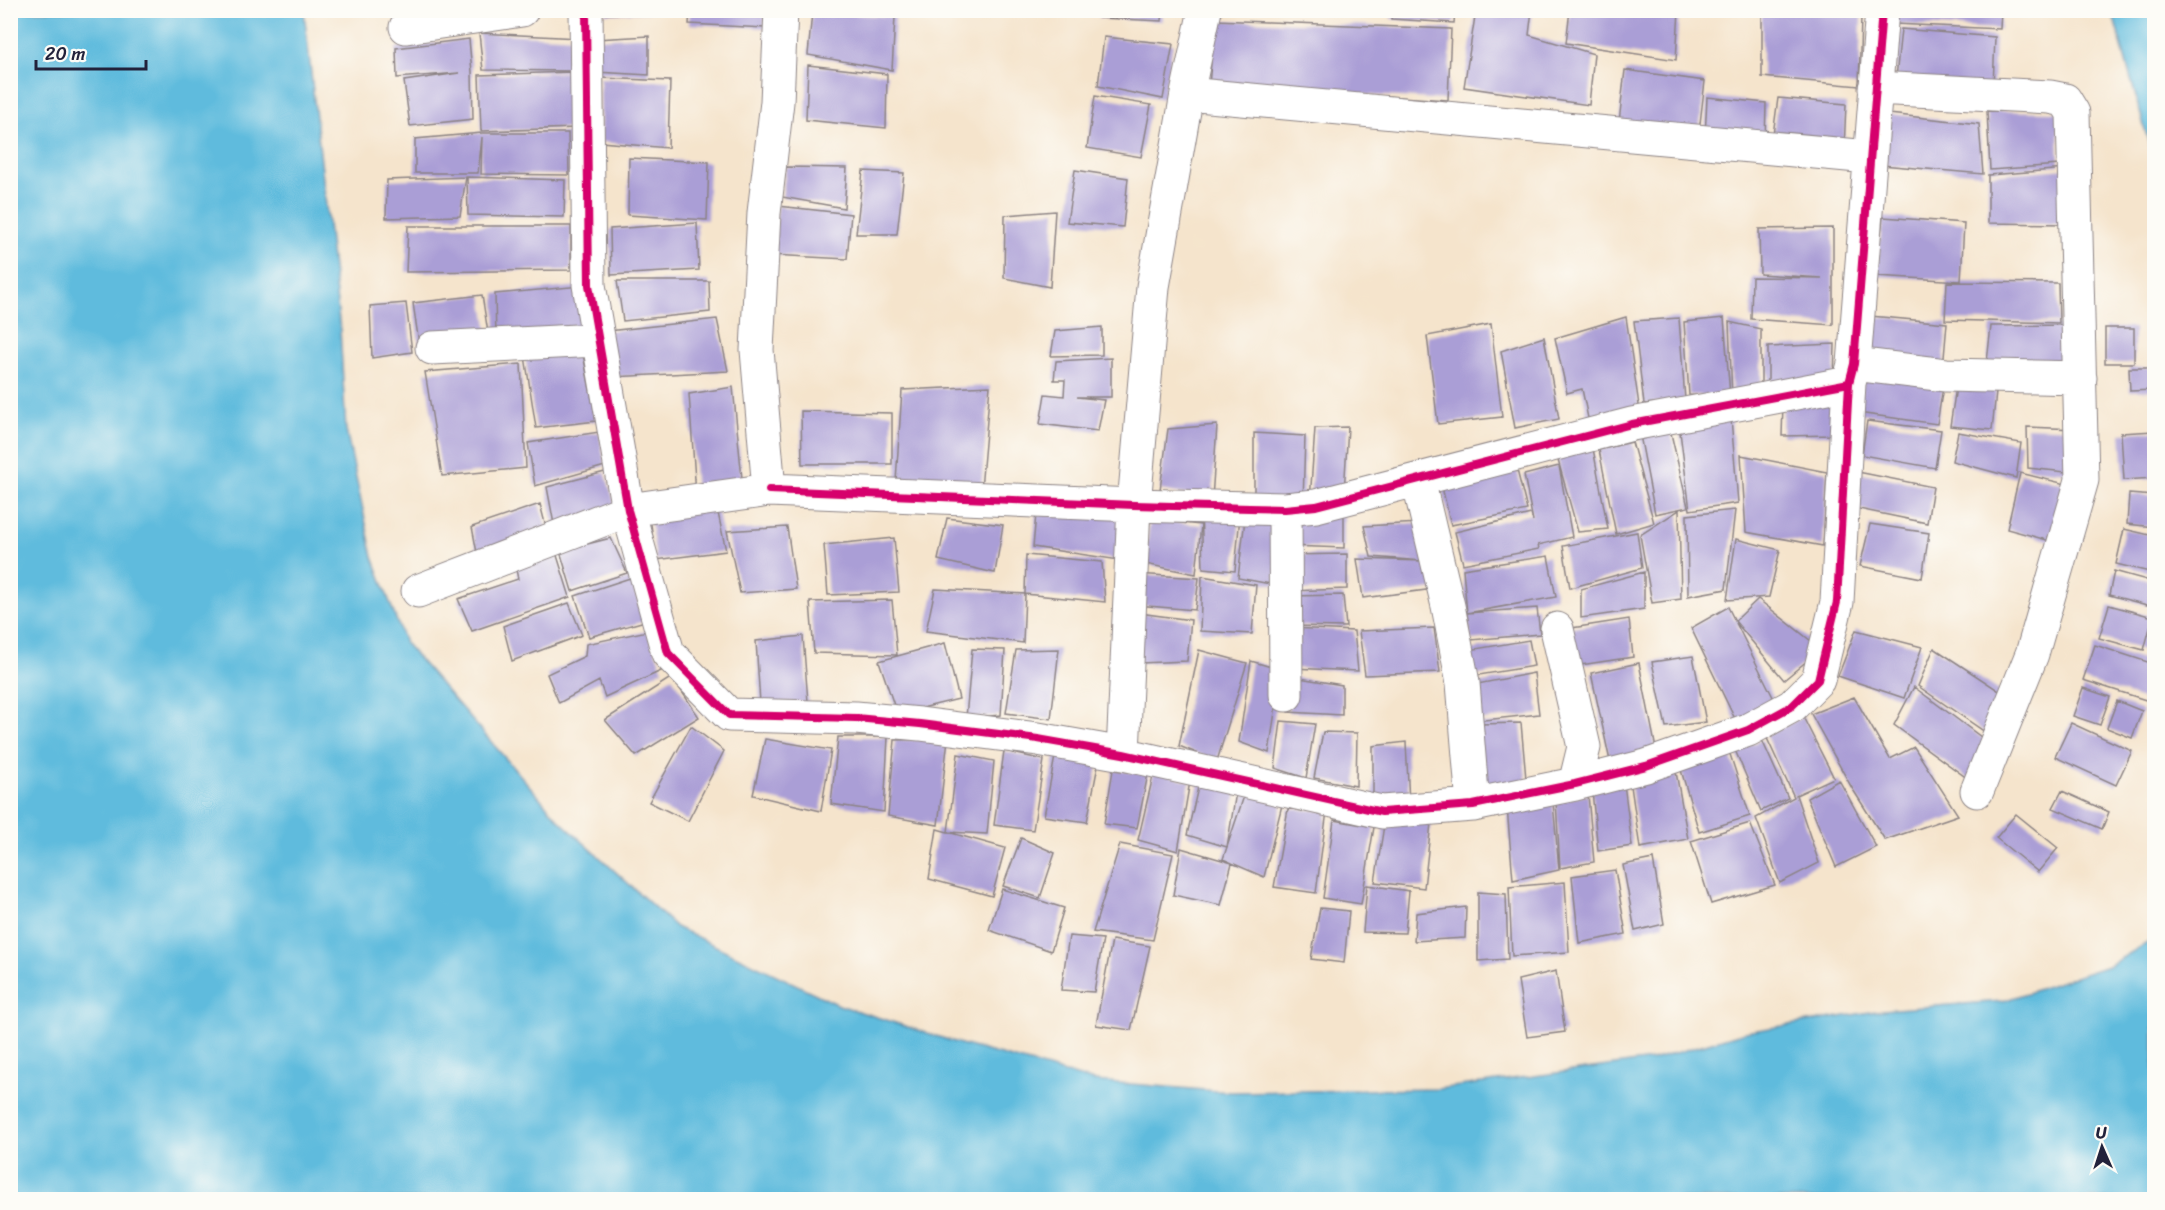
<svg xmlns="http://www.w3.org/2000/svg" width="2165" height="1210" font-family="Sriracha,sans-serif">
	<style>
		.water { fill: #5fbbdd; stroke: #406e8c; stroke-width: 1.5 }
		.building { fill: #aa9ed6 }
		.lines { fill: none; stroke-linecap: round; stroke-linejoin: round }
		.minor-casing { stroke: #8c8384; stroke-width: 35 }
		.minor { stroke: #fff; stroke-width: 33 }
		.cycleway-casing { stroke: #fdfcf7; stroke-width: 11 }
		.cycleway { stroke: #d6006c; stroke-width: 8 }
	</style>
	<rect width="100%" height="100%" fill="#fdfcf7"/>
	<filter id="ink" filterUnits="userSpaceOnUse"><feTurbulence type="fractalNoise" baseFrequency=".0167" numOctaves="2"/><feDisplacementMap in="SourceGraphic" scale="12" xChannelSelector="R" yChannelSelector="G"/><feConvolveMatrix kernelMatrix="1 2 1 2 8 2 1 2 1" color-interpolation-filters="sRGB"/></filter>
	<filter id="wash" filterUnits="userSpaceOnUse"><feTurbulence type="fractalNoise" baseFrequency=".008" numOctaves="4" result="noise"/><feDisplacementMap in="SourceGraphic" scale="24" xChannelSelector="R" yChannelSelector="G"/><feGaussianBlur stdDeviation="1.35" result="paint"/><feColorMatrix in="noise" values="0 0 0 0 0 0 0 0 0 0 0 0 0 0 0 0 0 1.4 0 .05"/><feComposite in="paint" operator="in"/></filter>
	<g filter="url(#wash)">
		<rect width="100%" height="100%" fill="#f5e4cc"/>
		<!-- water -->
		<path class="water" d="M10,11H304L340,330L346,430L373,557L405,643L560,821L676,927L839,1005L961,1044L1094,1081L1229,1092L1438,1089L1652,1060L1745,1032L1883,1010L2003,1001L2108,966L2154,939V1199H11Z
			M2112,11H2154V162Z"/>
		<g id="blocks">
			<!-- building -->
			<path class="building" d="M353,10H381V12L354,14Z
				M605,10H659V12L606,14Z
				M690,10H764L765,28L689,24Z
				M1100,10H1163L1162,21L1099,18Z
				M1392,10H1455L1454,23L1391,19Z
				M1476,10H1532L1529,35L1594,54L1589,105L1464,87Z
				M1570,10H1679L1676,60L1566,43Z
				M1762,10H1816L1861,17L1859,86L1762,77Z
				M1896,10H2001L2000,29L1895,24Z
				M812,12L895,17L892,70L808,55Z
				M1215,20L1451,29L1448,100L1209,85Z
				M1901,29L1995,37L1993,87L1896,78Z
				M479,33L578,38L576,71L483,70Z
				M649,36V75L596,72V39Z
				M1104,37L1173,44L1163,99L1098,86Z
				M469,39L472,72L473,119L410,126L404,81L459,73L397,78L396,48Z
				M808,65L887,74L886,128L806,120Z
				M1625,70L1705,81L1699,132L1619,122Z
				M573,72L577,128L481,131L479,75Z
				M600,78L670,81L668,148L601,142Z
				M1095,96L1151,105L1141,157L1087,148Z
				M1707,97L1766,103L1765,143L1705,137Z
				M1778,98L1846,104L1844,150L1772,142Z
				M1987,111L2058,112L2059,165L1990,170Z
				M1889,114L1979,124L1983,174L1882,165Z
				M482,133H568L569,175L481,174L482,137L478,173H415V139Z
				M629,158L709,162L707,220L628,215Z
				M786,167L847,168L844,208L782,197Z
				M2066,169L2069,224L1988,223V175Z
				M1075,170L1128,178L1123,227L1067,222Z
				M863,171L904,173L897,234H856Z
				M466,177L460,216L386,218L387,180Z
				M467,177L565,180L564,217L468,215Z
				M778,206L851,214L847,259L772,255Z
				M1055,211L1050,287L1004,278L1005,215Z
				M1883,217L1964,223L1961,281L1876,276Z
				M697,223L699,270L611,275L610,229Z
				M408,226H571V270L406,272Z
				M1833,228V325L1751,319L1752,277L1822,278L1760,274L1759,229Z
				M617,281H709L710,312L623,321Z
				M1947,282L2058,283L2059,323L1945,320Z
				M581,286L586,335L496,339L495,294Z
				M482,295L489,339L420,350L413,303Z
				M406,303L412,352L372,358L370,306Z
				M1870,316L1947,323L1943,369L1863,359Z
				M1626,317L1641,419L1590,428L1582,389L1567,393L1555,338Z
				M1679,318L1685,400L1644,404L1634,321Z
				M1724,318L1730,396L1689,395L1684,322Z
				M717,319L728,371L612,377L608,331Z
				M1729,322L1761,329V395L1732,398Z
				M1491,324L1502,417L1438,424L1427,336Z
				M2072,325L2073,370L1986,371L1991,326Z
				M1102,327V355L1051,356L1055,331Z
				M2105,328H2134V363H2105Z
				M1544,337L1559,419L1515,428L1501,351Z
				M1835,344L1834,382L1768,384V347Z
				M582,349L596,421L536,428L525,356Z
				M1111,358V397H1077L1104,400L1098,431L1040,424L1045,394L1064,396L1065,380H1054L1056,361Z
				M521,364L526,468L442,476L425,372Z
				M2129,368H2154V390L2130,391Z
				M1865,372L1944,381L1937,424L1858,413Z
				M1957,381L1997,383L1992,430L1950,426Z
				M990,386L981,489L896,481L902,390Z
				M733,387L743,489L696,494L689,394Z
				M1835,398V435L1782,436L1783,404Z
				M801,411L892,413V464H802Z
				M1731,418L1738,503L1690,510L1680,432Z
				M1867,421L1941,430L1935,468L1862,455Z
				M1217,425L1212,499L1160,490L1168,429Z
				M1348,427L1344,493L1310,501L1315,428Z
				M2027,427L2076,429L2075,473L2028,468Z
				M1670,429L1688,507L1655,514L1640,435Z
				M2154,431V478L2124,480L2121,433Z
				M599,432L605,466L535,486L528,443Z
				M1958,432L2021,443L2016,478L1952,461Z
				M1254,433L1305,436L1303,503L1254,498Z
				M1632,442L1654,523L1616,534L1599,450Z
				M1592,443L1608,529L1578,532L1556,453Z
				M1741,455L1827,472L1823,546L1746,532Z
				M1559,466L1572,537L1538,545L1539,549L1463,564L1455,532L1531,514L1533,521L1524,475Z
				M1517,470L1527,510L1451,525L1442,487Z
				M605,472L618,514L556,535L547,487Z
				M1858,472L1933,487L1927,523L1854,508Z
				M2020,473L2074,486L2058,543L2007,529Z
				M2129,494L2154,496V527L2127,524Z
				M540,504L549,539L479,563L472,527Z
				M1201,507L1240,515L1235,571L1203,568Z
				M717,508L726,551L656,560L650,517Z
				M1679,510L1681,599L1652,603L1640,535Z
				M1735,510L1726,589L1688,596L1687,515Z
				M1036,514L1126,516L1119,560L1033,547Z
				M1290,514L1344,516V548L1290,546Z
				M947,518L1003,525L995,573L938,560Z
				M1245,519L1277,521L1276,585L1238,578Z
				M1150,520L1201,525L1196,574L1145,564Z
				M1420,523L1434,589L1363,598L1357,559L1423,561L1371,557L1364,526Z
				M1870,524L1929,533L1922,578L1860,566Z
				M787,527L796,589L740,593L727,531Z
				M2124,529L2154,536V573L2116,564Z
				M1637,532L1642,568L1570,588L1563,546Z
				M611,538L627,573L572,591L560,551Z
				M894,538L899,592L828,595L824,545Z
				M1736,539L1780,550L1769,597L1727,600Z
				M555,549L570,597L472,631L458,599L518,579L515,565Z
				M1347,554V589L1289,591L1283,555Z
				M1026,555L1102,562L1105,602L1025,594Z
				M1548,556L1556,597L1467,613L1463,569Z
				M2114,571L2154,582V594L2151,606L2109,595Z
				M1644,572V609L1581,618V589Z
				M1136,574L1199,578L1195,610L1136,605Z
				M1202,576L1256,585L1252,634L1200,631Z
				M630,578L645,621L589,637L575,596Z
				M935,589L1025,594L1023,643L926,631Z
				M1343,595L1346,627L1290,626V596Z
				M1758,599L1821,649L1784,680L1735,621L1773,697L1738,725L1691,628L1728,607L1735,621Z
				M892,600L897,655L814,653L810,602Z
				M569,603L582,635L512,661L503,626Z
				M2109,605L2153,617L2144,650L2099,638Z
				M1537,608L1540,634L1471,640L1467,613Z
				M1139,613L1191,620L1187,661L1140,663Z
				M1629,619L1633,657L1574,666L1572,628Z
				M1291,628L1354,631L1358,671L1292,668Z
				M1434,628L1440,672L1365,675L1359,631Z
				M1856,630L1922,647L1904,698L1838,676Z
				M647,631L663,670L605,697L599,681L559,703L547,674L585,656L586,644Z
				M803,636L808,702L760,703L756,641Z
				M1529,640L1534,666L1473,676L1469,650Z
				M945,643L959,699L897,714L879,661Z
				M2095,645L2154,664V683L2149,701L2083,680Z
				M1934,648L2007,696L1991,736L1918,686Z
				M972,649L1005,650L1001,715L966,718Z
				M1059,649L1051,719L1006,713L1016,650Z
				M1199,650L1247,663L1217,761L1179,746Z
				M1693,656L1706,722L1666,727L1652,662Z
				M1251,661L1281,670L1269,753L1239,742Z
				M1639,663L1656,749L1610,761L1591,673Z
				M1534,673L1539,714L1475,721L1472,685Z
				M672,677L699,717L636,756L605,720Z
				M1293,677L1342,685V715L1288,712Z
				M1914,687L1985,740L1971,781L1894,725Z
				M2083,688L2110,697L2100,725L2073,716Z
				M1854,697L1890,759L1914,747L1958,815L1885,840L1852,788L1811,714Z
				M2117,701L2142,711L2132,738L2107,728Z
				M1803,717L1834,778L1796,795L1819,863L1780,883L1756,818L1794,797L1766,736Z
				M1281,721L1315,724L1306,778L1275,768Z
				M1521,723L1527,790L1481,793L1478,724Z
				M2071,723L2132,751L2116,785L2055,757Z
				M691,726L724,751L688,821L649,802Z
				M1323,732L1357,733L1356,786L1314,778Z
				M838,737H888L884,812L831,804Z
				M765,739L831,750L821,811L753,795Z
				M948,739L938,825L888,816L895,740Z
				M1762,740L1788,798L1761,811L1735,750Z
				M1406,742L1409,803H1373V746Z
				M1728,748L1750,816L1699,832L1679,763Z
				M1004,751L1044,760L1033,830L994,825Z
				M1056,751L1099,760L1087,822L1044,816Z
				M958,754L994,761L987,834L948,832Z
				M1113,770L1148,774L1137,828L1104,824Z
				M1154,772L1190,781L1178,851L1138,840Z
				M1676,772L1688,839L1640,848L1630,779Z
				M1839,780L1876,847L1836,867L1807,798Z
				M1199,783L1236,792L1227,847L1245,793L1282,805L1264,877L1232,863L1221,905L1173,895L1181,848L1232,863L1223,859L1227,847L1187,835Z
				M1624,784L1632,846L1598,851L1592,791Z
				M2062,791L2109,812L2102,829L2053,808Z
				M1588,795L1594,862L1560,868L1556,801Z
				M1553,802L1559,870L1513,880L1507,807Z
				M1288,809L1327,811L1316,893L1274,887Z
				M2016,814L2058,848L2038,872L1996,838Z
				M1385,819L1431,823L1424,888L1375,882Z
				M1334,820L1374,827L1361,904L1323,898Z
				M1750,823L1775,885L1711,904L1691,841Z
				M937,829L1005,848L992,896L929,879Z
				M1021,838L1055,853L1040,898L1003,886Z
				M1120,844L1173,854L1153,940L1093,932Z
				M1653,859L1664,924L1635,931L1623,865Z
				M1615,870L1626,934L1579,943L1572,876Z
				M1565,882L1569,952L1512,956L1509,887Z
				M1367,885L1409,891L1405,933L1363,932Z
				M1002,889L1064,908L1051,951L989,930Z
				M1478,892L1506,894L1508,959L1478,961Z
				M1466,907L1465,938L1414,941L1416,913Z
				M1320,908L1349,911L1344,963L1311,959Z
				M1069,936L1103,939L1094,992L1061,990Z
				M1112,940L1150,946L1131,1030L1096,1025Z
				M1556,971L1565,1032L1527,1037L1518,980Z"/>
		</g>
	</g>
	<g filter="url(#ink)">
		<use href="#blocks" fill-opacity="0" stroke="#8c8384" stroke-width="1.5"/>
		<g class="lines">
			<defs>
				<path id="minor" d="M586,10L589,285L628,510L668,653L729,715L856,718L920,724L1038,739L1123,754L1382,812L1473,805L1575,784L1646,766L1748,730L1792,706L1818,680L1837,602L1849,383L1854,364L1882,10
					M406,27L522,10
					M1875,88L2050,97L2065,100L2073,113L2082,480L2032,654L1977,791
					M1187,94L1869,157
					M432,348L597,340
					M1854,364L1946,375L2080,378
					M1418,480L1448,606L1463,683L1473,805
					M769,490L1134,505L1285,509L1316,506L1632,424L1849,383
					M1285,509L1286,695
					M418,591L628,510L769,490L757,350L764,213L777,102L781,10
					M1557,629L1584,747L1575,784
					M1123,754L1134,505L1153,287L1187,94L1205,10"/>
			</defs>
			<!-- minor casing -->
			<use href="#minor" class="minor-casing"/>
			<!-- minor -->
			<use href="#minor" class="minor"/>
			<defs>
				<path id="cycleway" d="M586,10L589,285L628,510L668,653L729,715L856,718L920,724L1038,739L1123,754L1382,812L1473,805L1575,784L1646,766L1748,730L1792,706L1818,680L1837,602L1849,383L1854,364L1882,10
					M769,490L1134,505L1285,509L1316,506L1632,424L1849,383"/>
			</defs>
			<!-- cycleway casing -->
			<use href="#cycleway" class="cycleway-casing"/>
			<!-- cycleway -->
			<use href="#cycleway" class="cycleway"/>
		</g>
	</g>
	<!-- margin -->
	<rect width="2165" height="1210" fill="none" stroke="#fdfcf7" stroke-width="36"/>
	<!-- north arrow -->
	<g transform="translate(2102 1147) rotate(357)" stroke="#fdfcf7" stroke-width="4.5" paint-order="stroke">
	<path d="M0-4.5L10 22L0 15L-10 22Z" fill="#22223b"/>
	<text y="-9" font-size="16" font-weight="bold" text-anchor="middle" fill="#22223b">U</text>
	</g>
	<!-- scale -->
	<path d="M36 60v9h110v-9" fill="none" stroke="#22223b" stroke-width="3"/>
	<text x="45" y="60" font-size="18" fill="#22223b" stroke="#fdfcf7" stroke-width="4.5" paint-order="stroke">20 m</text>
</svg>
